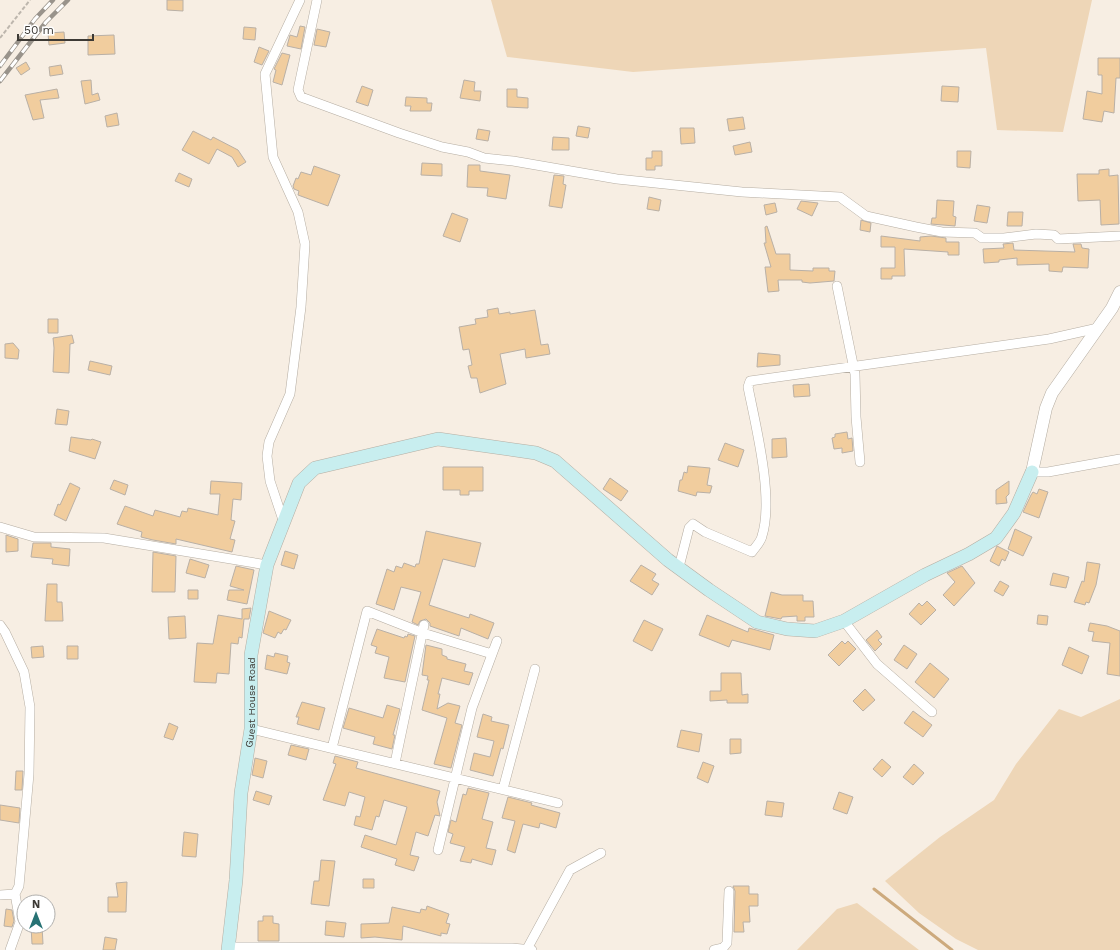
<svg xmlns="http://www.w3.org/2000/svg" width="1120" height="950" font-family="'Work Sans',sans-serif">
	<style>
		.green { fill: #eed6b7 }
		.lines { fill: none; stroke-linecap: round; stroke-linejoin: round }
		.stream { stroke: #cdaa7d; stroke-width: 3 }
		.building { fill: #f1cd9e; stroke: #b9b0a6 }
		.minor-casing { stroke: #b5ada2; stroke-width: 10 }
		.tertiary-casing { stroke: #b5ada2; stroke-width: 13 }
		.secondary-casing { stroke: #b5ada2; stroke-width: 14 }
		.path { stroke: #bdb6ad; stroke-width: 2; stroke-dasharray: 4 2; stroke-linecap: butt }
		.minor { stroke: #fff; stroke-width: 9 }
		.tertiary { stroke: #fff; stroke-width: 12 }
		.secondary { stroke: #c8eeef; stroke-width: 13 }
		.rail-casing { stroke: #99938b; stroke-width: 4.5 }
		.rail { stroke: #fff; stroke-width: 3; stroke-dasharray: 9; stroke-linecap: butt }
		.labels { text-anchor: middle; stroke-width: 3; stroke-linejoin: round; paint-order: stroke }
		.street-label { font-size: 10px; fill: #3d3a35; stroke: #fff }
	</style>
	<rect width="100%" height="100%" fill="#f7eee3"/>
	<!-- green -->
	<path class="green" d="M491,0H1092L1063,132L997,130L986,48L633,72L507,57Z
		M1120,699V950H978L956,939L919,913L885,881L940,837L994,800L1016,764L1059,709L1081,717Z
		M857,903L919,950H797L837,909Z"/>
	<g class="lines">
		<!-- stream -->
		<path class="stream" d="M874,889L952,950"/>
	</g>
	<!-- building -->
	<path class="building" d="M167,0H183V11L167,10Z
		M300,26L305,27L301,49L287,46L290,35L297,37Z
		M244,27L256,28L255,40L243,39Z
		M317,29L330,32L326,47L314,45Z
		M64,32L65,43L49,45L48,33Z
		M114,35L115,54L88,55V36Z
		M259,47L269,51L262,65L254,62Z
		M282,53L290,55L282,85L273,82L276,70L274,69Z
		M1098,58H1120V78H1116L1114,113L1104,111L1102,122L1083,119L1087,91L1102,94V75H1098Z
		M26,62L30,69L21,75L16,68Z
		M61,65L63,74L50,76L49,67Z
		M91,80L92,95L98,93L100,100L85,104L81,81Z
		M464,80L475,82L474,91H481L480,101L460,98Z
		M362,86L373,90L368,106L356,102Z
		M942,86L959,87L958,102L941,101Z
		M57,89L59,98L40,100L44,118L33,120L25,95Z
		M507,89H517V97L528,98V108L507,107Z
		M406,97L427,98V103H432L431,111H410L411,106H405Z
		M117,113L119,125L107,127L105,116Z
		M743,117L745,129L729,131L727,119Z
		M578,126L590,128L588,138L576,136Z
		M680,128H694L695,143L681,144Z
		M478,129L490,131L488,141L476,139Z
		M193,131L211,140L213,137L238,150L246,162L238,167L232,157L217,149L209,164L182,150Z
		M553,137L569,138V150H552Z
		M750,142L752,152L735,155L733,146Z
		M652,151H662V166H655V170H646V158H652Z
		M957,151H971L970,168L957,167Z
		M422,163L442,164V176L421,175Z
		M468,165H480V171L510,175L506,199L487,196L488,188L467,187Z
		M314,166L340,175L328,206L298,195L299,191L294,189L293,186L296,178L298,179L301,172L311,175Z
		M1109,169V176L1118,175L1119,224L1101,225L1100,200L1078,201L1077,174H1099V170Z
		M179,173L192,179L189,187L175,181Z
		M554,175L564,176L563,184L566,185L562,208L549,206Z
		M649,197L661,200L659,211L647,209Z
		M937,200L954,201L953,216L956,217L955,226L931,224L932,218H936Z
		M801,201L818,203L812,216L797,209Z
		M775,203L777,212L766,215L764,205Z
		M977,205L990,207L987,223L974,221Z
		M1008,212H1023L1022,226H1007Z
		M452,213L468,219L460,242L443,236Z
		M861,220L871,223L870,232L860,230Z
		M767,226L776,254H790V270L813,271V268H829V271H835L834,281L810,283L802,282V280H778L779,291L768,292L765,267H771L764,243H766L765,227Z
		M881,236L920,241V237L931,236L946,238V242H959V255H948V252L904,249L905,276H892V279H881V268H895V247H881Z
		M1013,243L1014,250L1075,252L1073,244H1081L1082,248L1089,249L1088,268L1063,267L1062,272L1049,271V264L1017,265V258L999,260V262L984,263L983,249L1004,248L1003,244Z
		M498,308L499,314L510,312V314L535,310L541,345L548,344L550,354L526,358L525,349L500,354L506,384L480,393L477,378H471L468,366L472,365L469,349L463,350L459,327L476,324L475,319L488,317L487,310Z
		M48,319H58V333H48Z
		M72,335L74,343L70,344L69,373L53,372L54,348L53,338Z
		M13,343L19,350L18,359L5,358V344Z
		M758,353L780,355V365L757,367Z
		M90,361L112,366L110,375L88,370Z
		M809,384L810,396L794,397L793,385Z
		M57,409L69,411L67,425L55,424Z
		M847,432L848,439L852,438L853,451L842,453V448L834,449L832,438L835,437V434Z
		M71,437L91,440L92,439L101,442L95,459L69,451Z
		M786,438L787,457L772,458V439Z
		M725,443L744,450L738,467L718,460Z
		M688,466L710,468L707,485L712,486L710,493L697,492L696,496L678,491L680,480H682L684,472L687,473Z
		M443,467H483V491H469V495H460V490H443Z
		M610,478L628,491L621,501L603,489Z
		M114,480L128,485L125,495L110,489Z
		M211,481L242,483L241,500L233,499L231,520L235,521L230,539L235,540L232,552L176,539V544L153,540L141,537L142,532L117,524L125,506L153,516L155,510L180,517L182,511L187,512L188,508L218,515L220,494H210Z
		M1009,481V494L1006,497L1007,503L996,504V490Z
		M70,483L80,488L66,521L54,515L58,504L60,505Z
		M1039,489L1048,492L1039,518L1023,512L1031,495L1033,492L1037,494Z
		M1015,529L1032,537L1023,556L1008,549Z
		M426,531L481,543L475,567L443,559L429,605L469,618L470,614L494,623L488,639L461,628L459,636L430,626V623L426,619L420,621L418,625L412,622L421,592L401,587L394,610L376,604L387,569L394,572L396,566L402,568L404,563L415,567L416,564H419Z
		M6,535L18,539V551L6,552Z
		M33,543H51V547L70,549L69,566L52,564L53,559L31,557Z
		M997,546L1009,552L1005,561L1002,559L999,566L990,561Z
		M285,551L298,555L294,569L281,565Z
		M153,552L176,556L175,592H152Z
		M190,559L209,565L205,578L186,573Z
		M1087,562L1100,564L1096,585L1089,603L1086,602L1085,605L1074,602L1082,581L1084,582Z
		M641,565L656,574L652,580L659,584L652,595L630,581Z
		M236,566L254,570L247,604L227,600L229,590H244L230,586Z
		M962,566L975,583L954,606L943,595L955,582L947,573Z
		M1053,573L1069,577L1066,588L1050,585Z
		M1000,581L1009,586L1003,596L994,591Z
		M47,584H57V602H62L63,621H45Z
		M188,590H198V599H188Z
		M771,592L782,595H803V601H813L814,617H805V621H797V616L782,617L781,619L765,616Z
		M927,601L936,610L921,625L909,614L919,603L922,606Z
		M251,608L249,619H244L242,638L239,637L238,644L231,643L229,674L217,673L216,683L194,682L197,643L213,644L218,615L242,619V609Z
		M269,611L291,620L286,630L284,629L281,634L278,632L275,638L263,633Z
		M707,615L748,632L749,628L774,635L770,650L732,640L729,647L699,635Z
		M1038,615L1048,616L1047,625L1037,624Z
		M185,616L186,638L169,639L168,617Z
		M644,620L663,629L652,651L633,641Z
		M1090,623L1107,626L1120,631V676L1107,674L1110,643L1092,641L1094,632L1088,631Z
		M377,629L404,638L405,636L407,637L408,634L415,636L405,682L384,678L389,657L375,653L377,647L371,645Z
		M877,630L882,637L878,640L882,644L875,651L866,640Z
		M842,641L845,644L848,641L856,649L839,666L828,655Z
		M426,645L442,649V655L447,657V659L466,664L464,671L473,673L469,685L442,678L438,694H440L437,709L448,703L460,706L455,723L462,725L451,768L434,764L447,718L422,710L429,680H427L428,676L422,675Z
		M904,645L917,654L907,669L894,660Z
		M43,646L44,657L32,658L31,647Z
		M67,646H78V659H67Z
		M1069,647L1089,656L1082,674L1062,665Z
		M275,653L288,656L287,662L290,663L287,674L265,669L267,655L274,657Z
		M930,663L949,679L934,698L915,682Z
		M721,673H741L742,695L748,694V703H727V700L710,701V691H721Z
		M865,689L875,700L863,711L853,701Z
		M302,702L325,708L319,730L297,724L299,717H296Z
		M387,705L400,709L393,735H395L392,749L373,744L375,737L343,728L349,708L383,718Z
		M913,711L932,725L923,737L904,723Z
		M483,714L492,717L491,721L509,725L503,749L501,748L493,776L470,770L474,753L490,757L494,741L477,737Z
		M169,723L178,727L173,740L164,737Z
		M681,730L702,734L699,752L677,747Z
		M730,739H741V753L730,754Z
		M291,745L309,749L306,760L288,755Z
		M335,756L358,762L356,768L440,791L437,802L440,816L435,815L428,836L416,832L410,855L419,857L414,871L395,865L397,859L361,847L365,835L396,845L407,807L384,800L379,817L376,816L372,830L354,825L356,816L360,817L365,797L349,792L345,806L323,800L336,764L333,763Z
		M255,758L267,761L263,778L252,775Z
		M882,759L891,767L882,777L873,769Z
		M703,762L714,766L708,783L697,778Z
		M914,764L924,773L913,785L903,777Z
		M16,771H23L22,790H15Z
		M468,788L489,793L482,819L493,822L486,848L496,850L492,865L472,859L471,863L460,861L465,847L450,843L453,834L448,832L451,820L456,822L463,794L466,795Z
		M256,791L272,796L269,805L253,800Z
		M839,792L853,797L847,814L833,809Z
		M508,797L532,803L531,805L560,813L556,828L540,823L539,828L523,824L515,853L507,850L515,821L502,818Z
		M767,801L784,803L782,817L765,815Z
		M0,805L20,808L19,823L0,820Z
		M184,832L198,834L196,857L182,856Z
		M321,860L335,861L329,906L311,904L314,881H319Z
		M363,879H374V888H363Z
		M127,882L126,912H108V897H118L116,883Z
		M733,886H749V894H758V906H749L750,922H743L744,932H734L735,891Z
		M427,906L449,914L446,923L450,924L447,934L441,933V936L403,926L402,940L375,937L361,938V924L389,923L392,907L420,913L421,909L426,910Z
		M6,909L12,910L14,921L12,927L4,926Z
		M263,916H273V923L279,924V941H258V921H263Z
		M326,921L346,923L344,937L325,935Z
		M31,926H42L43,944H32Z
		M105,937L117,939L115,950H103Z"/>
	<g class="lines">
		<defs>
			<path id="minor" d="M317,0L298,90L301,97L399,133L442,147L468,152L484,158L513,161L617,179L742,192L840,197L866,216L916,227L942,232L975,233L982,238H1004L1036,234L1054,235L1058,239L1120,236
				M837,286L855,374L856,417L860,462
				M1032,472H1048L1120,459
				M283,520L270,481L267,456L269,442L290,394L301,307L305,244L298,212L273,157L265,74L300,0
				M0,527L34,537L104,538L267,565
				M679,567L689,528L693,524L705,532L752,552C755,547 761,542 762,536C774,498 756,427 748,387L750,381L1049,339L1098,328
				M844,621L877,664L932,712
				M0,625L5,632L24,672L30,707L29,774L19,886L15,894L0,895
				M251,729L558,803
				M332,748L367,611L423,633L492,654
				M395,763L424,625
				M503,789L535,669
				M438,850L472,708L497,641
				M227,947L512,948L532,950
				M527,949L570,870L601,853
				M10,950L20,922L15,894
				M714,950L723,948L727,943L729,891"/>
			<path id="tertiary" d="M1032,472L1046,408L1052,393L1112,308L1120,292"/>
			<g id="secondary">
				<path id="s1" d="M228,950L236,880L241,793L251,729V655L267,565L299,483L315,468L438,439L536,453L555,461L668,560L709,590L757,622L787,629L815,631L844,621L925,575L969,554L996,538L1014,513L1032,472"/>
			</g>
		</defs>
		<!-- minor casing -->
		<use href="#minor" class="minor-casing"/>
		<!-- tertiary casing -->
		<use href="#tertiary" class="tertiary-casing"/>
		<!-- secondary casing -->
		<use href="#secondary" class="secondary-casing"/>
		<!-- path -->
		<path class="path" d="M0,38L30,0"/>
		<!-- minor -->
		<use href="#minor" class="minor"/>
		<!-- tertiary -->
		<use href="#tertiary" class="tertiary"/>
		<!-- secondary -->
		<use href="#secondary" class="secondary"/>
		<defs>
			<path id="rail" d="M0,66L35,19L53,0
				M0,81L46,22L68,0"/>
		</defs>
		<!-- rail casing -->
		<use href="#rail" class="rail-casing"/>
		<!-- rail -->
		<use href="#rail" class="rail"/>
	</g>
	<g class="labels">
		<!-- street labels -->
		<g class="street-label">
			<text dy="4" stroke="none"><textPath href="#s1" startOffset="249">Guest House Road</textPath></text>
		</g>
	</g>
	<!-- north arrow -->
	<g transform="translate(36 914)"><circle r="19" fill="#ffffff" stroke="#b1b0ae"/>
	<path d="M0-3L7 15L0 10L-7 15Z" fill="#277274"/>
	<text y="-6" font-size="11" font-weight="bold" text-anchor="middle" fill="#3d3a35">N</text>
	</g>
	<!-- scale -->
	<path d="M18 34v6h75v-6" fill="none" stroke="#3d3a35" stroke-width="2"/>
	<text x="24" y="34" font-size="12" fill="#3d3a35" stroke="#ffffff" stroke-width="3" paint-order="stroke">50 m</text>
</svg>
